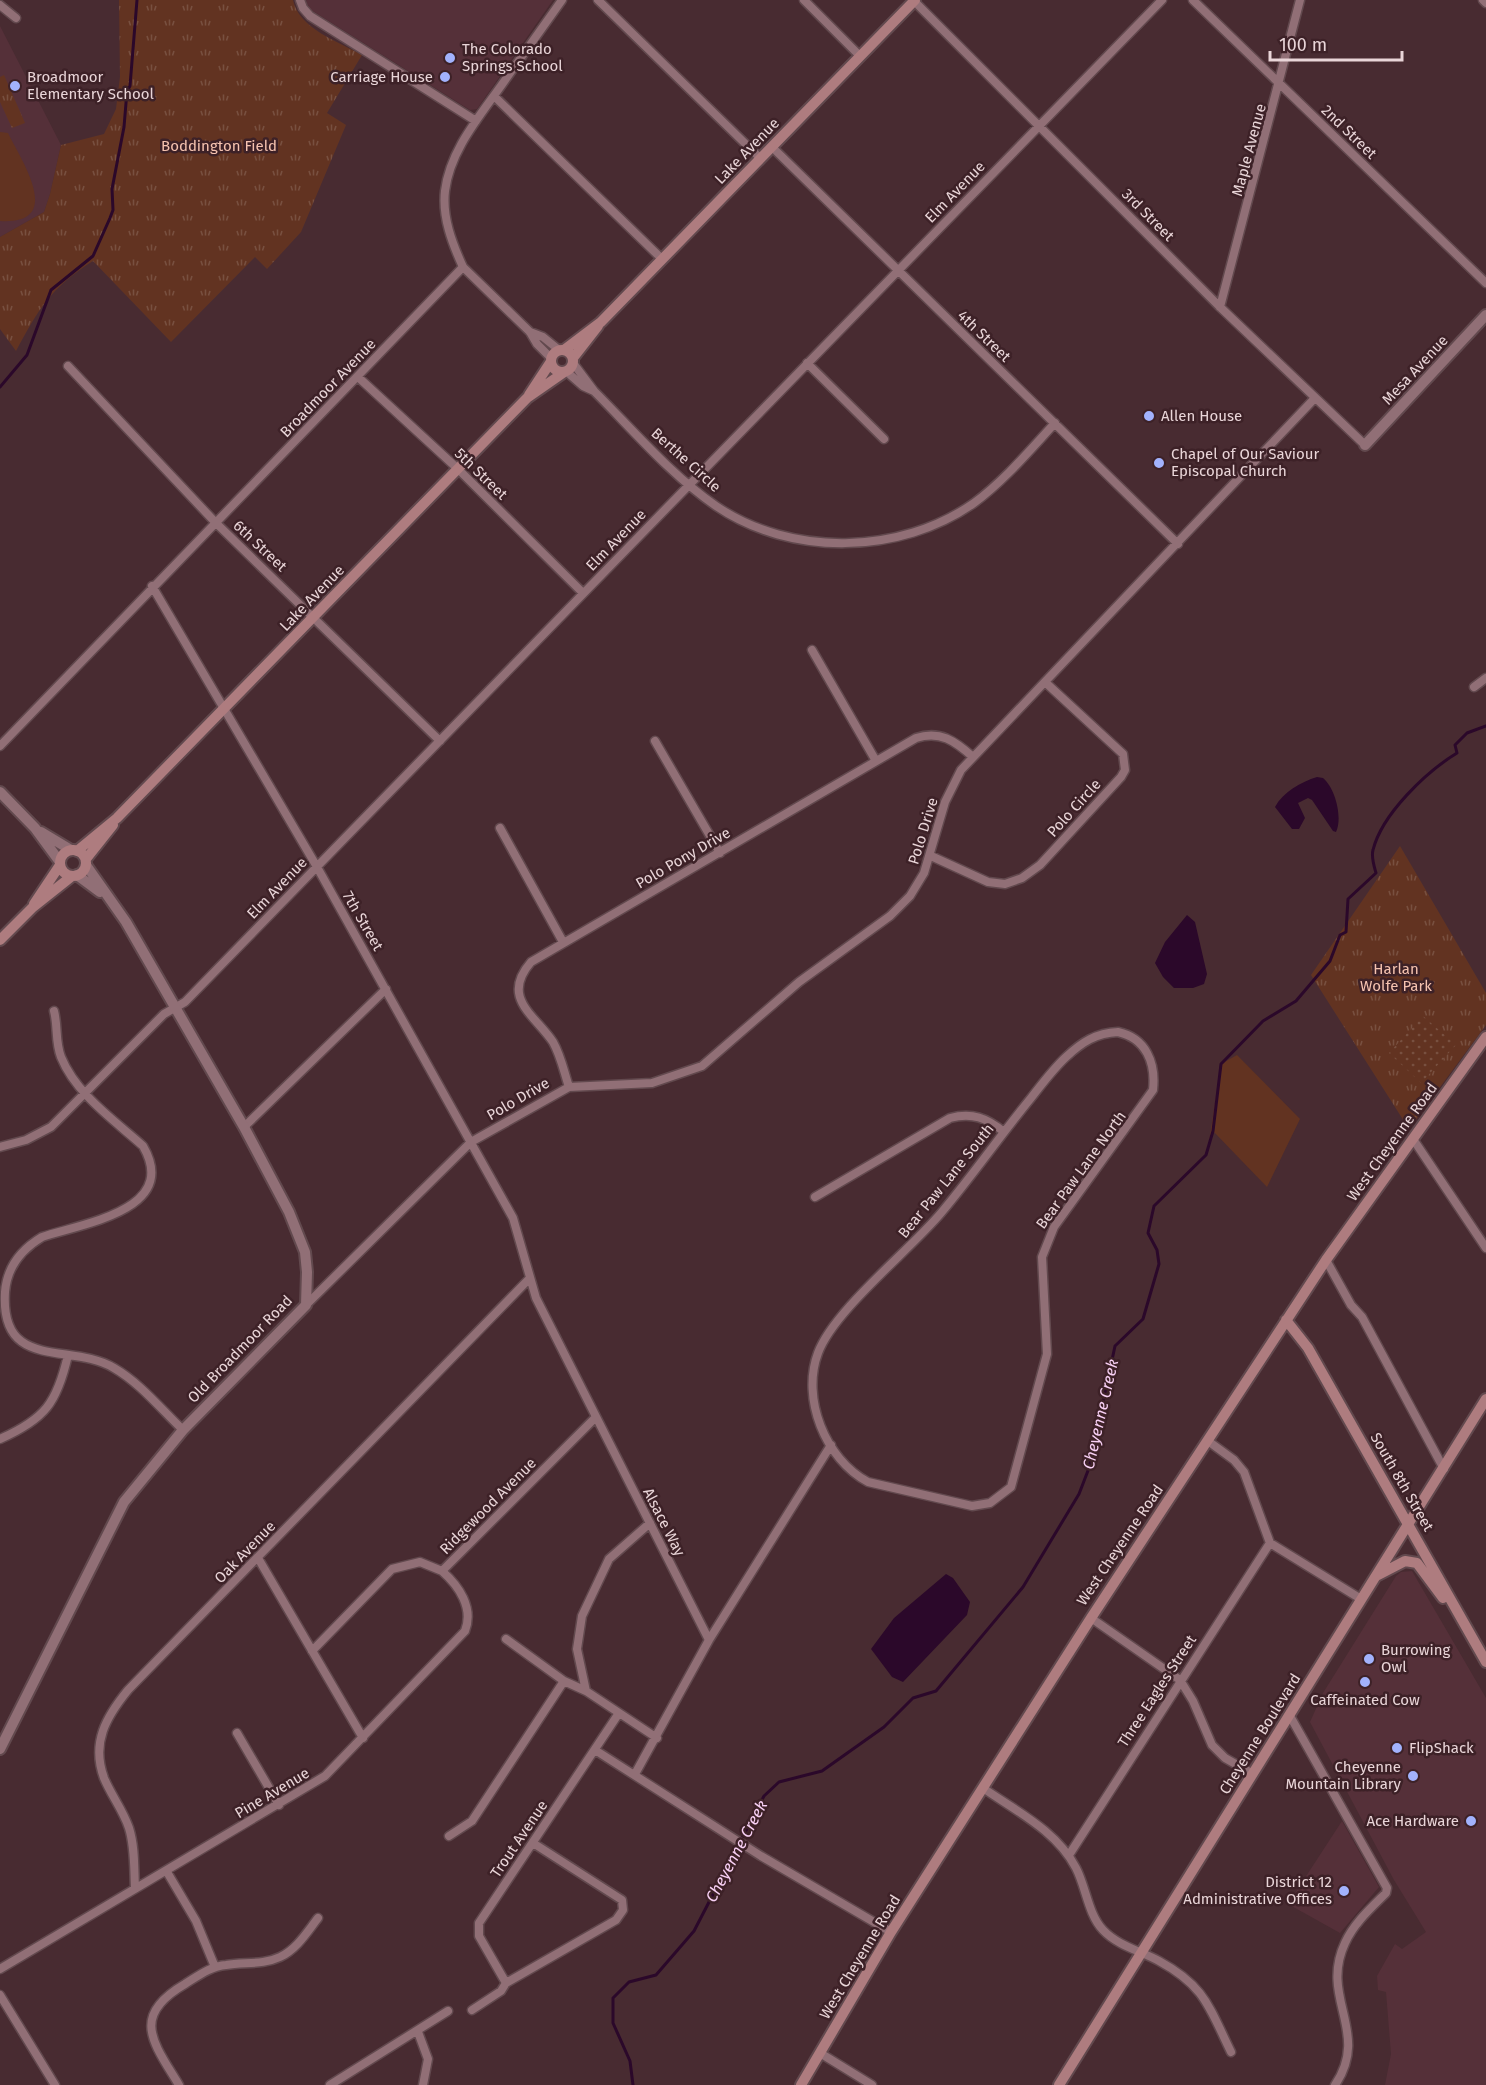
<svg xmlns="http://www.w3.org/2000/svg" width="1486" height="2085" font-family="'Fira Sans',sans-serif">
	<style>
		.built { fill: #553039 }
		.grass { fill: #623321 }
		.park { fill: url(#park-tufts) }
		.garden { fill: url(#garden-dots) }
		.water { fill: #2b082a }
		.lines { fill: none; stroke-linecap: round; stroke-linejoin: round }
		.stream { stroke: #2b082a; stroke-width: 3 }
		.minor-casing { stroke: #62494e; stroke-width: 11 }
		.tertiary-casing { stroke: #62494e; stroke-width: 14 }
		.secondary-casing { stroke: #62494e; stroke-width: 14 }
		.minor { stroke: #916f76; stroke-width: 8 }
		.tertiary { stroke: #916f76; stroke-width: 10 }
		.secondary { stroke: #ae7c7f; stroke-width: 10 }
		.poi-dot { fill: #a2b2fd; stroke: #3d2127; stroke-width: 2 }
		.labels { text-anchor: middle; stroke-width: 5; stroke-linejoin: round; paint-order: stroke }
		.poi-label { font-size: 15px; fill: #e9d5d8; stroke: #3d2127; text-anchor: start }
		.street-label { font-size: 15px; fill: #e9d5d8; stroke: #3d2127 }
		.park-label { font-size: 15px; fill: #f6c3b0; stroke: #3d2127 }
		.water-label { font-size: 16px; font-style: italic; fill: #f8d0f4; stroke: #3d2127 }
	</style>
	<defs>
		<pattern id="park-tufts" width="24" height="20" patternUnits="userSpaceOnUse" patternTransform="scale(1.5)"><rect width="24" height="20" fill="#623321"/><path d="M3 7l-1-3M5 7V3M7 7l1-3M15 17l-1-3M17 17v-4M19 17l1-3" fill="none" stroke="#785040"/></pattern>
		<pattern id="garden-dots" width="8" height="8" patternUnits="userSpaceOnUse" patternTransform="scale(1.5)"><rect width="8" height="8" fill="#623321"/><path d="M2 2h.1M6 6h.1" fill="none" stroke="#785040" stroke-width="1.8" stroke-linecap="round"/></pattern>
	</defs>
	<rect width="100%" height="100%" fill="#482b31"/>
	<!-- built -->
	<path class="built" d="M306,0H553L477,109L470,110L308,8Z
		M0,26L61,145L50,194L44,212L0,237Z
		M1412,1571L1486,1698V2085H1385L1391,2054L1386,1992L1378,1990L1377,1976L1395,1944L1402,1949L1426,1932L1394,1880L1310,1722L1323,1693L1396,1576L1401,1572Z
		M1342,1821L1379,1887L1340,1933L1288,1904Z"/>
	<!-- grass -->
	<path class="grass" d="M0,132L8,133C21,160 66,225 0,221Z
		M1237,1055L1300,1119L1267,1187L1213,1131L1207,1155L1221,1064Z"/>
	<!-- park -->
	<path class="park" d="M119,0H293C298,28 339,42 362,55L327,113L346,125L301,232L267,269L255,257L171,342L93,261C51,287 38,310 16,351L0,329V237L44,212L50,194L61,145L104,134L116,109L120,77Z
		M4,75L25,123L12,128L0,102V77Z
		M1400,846L1486,993V1025L1409,1129L1311,975Z"/>
	<!-- garden -->
	<path class="garden" d="M1423,1016L1456,1045L1421,1083L1389,1053Z"/>
	<!-- water -->
	<path class="water" d="M1317,777L1323,778C1335,788 1343,817 1336,832L1333,831L1312,800L1308,798L1298,803L1305,818L1299,829H1292L1275,807C1283,792 1301,782 1317,777Z
		M1187,915L1195,922L1207,974L1204,984L1193,988H1174L1163,977L1155,963L1165,942Z
		M946,1574L953,1578L970,1602L967,1615L903,1682L892,1677L871,1649L894,1618Z"/>
	<g class="lines">
		<!-- stream -->
		<path class="stream" d="M0,387L27,355L51,290L93,256L110,218L113,210L112,189L124,127L127,91L130,86L137,0
			M633,2085L630,2061L613,2023V1998L629,1982L656,1975L694,1931L764,1796L779,1782L822,1771L884,1727L913,1698L936,1691L1023,1587L1079,1494L1089,1468L1115,1346L1143,1319L1159,1264L1157,1250L1148,1233L1154,1206L1206,1155L1213,1131L1221,1064L1263,1021L1296,1001L1330,961L1340,935L1346,932L1348,899L1376,873C1374,866 1371,857 1373,850C1382,814 1426,772 1457,753L1455,745L1467,733L1486,726"/>
		<defs>
			<path id="minor" d="M300,0L303,8L310,16L476,121
				M598,0L760,158
				M804,0L860,56
				M1193,0L1486,283
				M1483,0L1486,3
				M914,1L1220,307L1365,445
				M0,5L16,18
				M494,96L662,259
				M772,147L1178,544
				M463,267L530,332L537,344L551,358
				M1220,307L1300,0
				M530,332L543,337L559,350
				M573,363L594,391
				M807,363L884,439
				M68,366L215,522L440,741
				M567,372L583,386L594,391C633,430 671,475 716,506C791,557 900,555 974,503C1004,481 1030,450 1055,423
				M358,377L458,469L583,593
				M152,586L317,867L513,1218L536,1298L709,1640L635,1774
				M812,650L876,761
				M1474,687L1486,678
				M655,741L720,853
				M0,746L463,267C452,243 442,217 445,191C450,150 480,116 503,83C523,55 542,28 562,0
				M500,828L563,942
				M931,856L988,882L1005,884L1022,878L1040,865L1121,777L1125,770L1123,754L1045,682
				M54,1011C58,1026 55,1042 61,1057C76,1094 114,1120 143,1146C180,1210 84,1223 42,1237C22,1249 7,1267 5,1292C0,1372 71,1342 114,1368C140,1383 161,1409 183,1430
				M1118,1032C1146,1038 1156,1063 1153,1090L1054,1227L1042,1257L1047,1354L1011,1487L990,1503L972,1506L868,1482C825,1459 801,1398 818,1353C834,1310 909,1251 941,1213C972,1176 1000,1136 1031,1098C1042,1084 1053,1069 1066,1057C1082,1042 1096,1033 1118,1032Z
				M569,1087C564,1072 561,1056 553,1042C535,1015 500,998 531,962L916,738C940,730 955,741 973,757
				M244,1127L386,989
				M1413,1139L1486,1248
				M0,1147L26,1140L51,1127L164,1014L185,1002L1162,0
				M815,1197L950,1118C972,1112 987,1118 1004,1132
				M1326,1260L1351,1305L1362,1317L1444,1469
				M306,1305L471,1142L569,1087L652,1083L702,1066L799,982L890,916L910,896L924,873L945,802L961,770L1315,398
				M0,1439C45,1419 57,1403 68,1355
				M1208,1441L1234,1460L1244,1472L1270,1543L1361,1599
				M650,1523L609,1559L582,1616L577,1649L586,1691L657,1738
				M258,1558L363,1738
				M1091,1618L1180,1680L1193,1701L1212,1745L1225,1758L1253,1774
				M506,1639L564,1681L586,1691
				M709,1640L831,1445
				M312,1651L392,1569L420,1562L442,1571L595,1418
				M1290,1716L1387,1888L1386,1893C1371,1908 1354,1923 1345,1943C1319,1998 1371,2032 1335,2085
				M237,1733L279,1805
				M595,1750L761,1856L891,1932
				M983,1788C1016,1811 1057,1831 1076,1868C1086,1887 1088,1914 1103,1930C1118,1946 1141,1951 1159,1961C1205,1986 1209,2007 1231,2052
				M449,1836L472,1821L564,1681
				M1069,1855L1270,1543
				M167,1872L196,1921L215,1967
				M135,1888C134,1868 135,1847 129,1828C123,1810 111,1795 104,1778C91,1743 106,1717 128,1690L529,1279
				M0,1969L325,1776L465,1631C474,1608 459,1586 442,1571
				M506,1983L479,1936V1923L619,1713
				M0,1995L55,2085
				M472,2010L501,1991L506,1983L616,1920L623,1910L622,1900L533,1843
				M418,2032L428,2059L423,2085
				M820,2053L872,2085
				M179,2085C153,2042 130,2016 185,1984C198,1976 211,1966 226,1965C245,1962 263,1965 280,1957C297,1949 307,1932 318,1918
				M330,2085L448,2011"/>
			<path id="tertiary" d="M1365,445L1486,315
				M0,792L35,828L60,862
				M41,832L71,850
				M77,875L100,892
				M0,1749L124,1502L183,1430L306,1305L307,1272L305,1252L289,1212L244,1127L126,922L86,865"/>
			<path id="secondary" d="M551 361a11 11 0 1 1 22 0a11 11 0 1 1-22 0Z
				M564,350L601,322L915,0
				M573,358L598,326
				M529,395L550,363
				M60 863a13 13 0 1 1 26 0a13 13 0 1 1-26 0Z
				M77,851L117,818L527,398L563,373
				M86,859L113,825
				M34,904L60,865
				M0,940L33,907L72,876
				M1286,1320L1308,1348L1486,1662
				M1378,1575L1405,1561L1417,1563L1443,1598
				M801,2085L891,1932L1091,1618L1326,1260L1486,1037
				M1059,2085L1486,1399"/>
		</defs>
		<!-- minor casing -->
		<use href="#minor" class="minor-casing"/>
		<!-- tertiary casing -->
		<use href="#tertiary" class="tertiary-casing"/>
		<!-- secondary casing -->
		<use href="#secondary" class="secondary-casing"/>
		<!-- minor -->
		<use href="#minor" class="minor"/>
		<!-- tertiary -->
		<use href="#tertiary" class="tertiary"/>
		<!-- secondary -->
		<use href="#secondary" class="secondary"/>
	</g>
	<!-- markers -->
	<g class="poi-dot">
		<circle cx="450" cy="58" r="6"/>
		<circle cx="445" cy="77" r="6"/>
		<circle cx="15" cy="86" r="6"/>
		<circle cx="1149" cy="416" r="6"/>
		<circle cx="1159" cy="463" r="6"/>
		<circle cx="1369" cy="1659" r="6"/>
		<circle cx="1365" cy="1682" r="6"/>
		<circle cx="1397" cy="1748" r="6"/>
		<circle cx="1413" cy="1776" r="6"/>
		<circle cx="1471" cy="1821" r="6"/>
		<circle cx="1344" cy="1891" r="6"/>
	</g>
	<g class="labels">
		<!-- poi labels -->
		<g class="poi-label">
			<text x="462" y="54">The Colorado<tspan x="462" dy="17">Springs School</tspan></text>
			<text x="27" y="82">Broadmoor<tspan x="27" dy="17">Elementary School</tspan></text>
			<text x="433" y="82" text-anchor="end">Carriage House</text>
			<text x="1161" y="421">Allen House</text>
			<text x="1171" y="459">Chapel of Our Saviour<tspan x="1171" dy="17">Episcopal Church</tspan></text>
			<text x="1381" y="1655">Burrowing<tspan x="1381" dy="17">Owl</tspan></text>
			<text x="1365" y="1705" text-anchor="middle">Caffeinated Cow</text>
			<text x="1409" y="1753">FlipShack</text>
			<text x="1401" y="1772" text-anchor="end">Cheyenne<tspan x="1401" dy="17">Mountain Library</tspan></text>
			<text x="1459" y="1826" text-anchor="end">Ace Hardware</text>
			<text x="1332" y="1887" text-anchor="end">District 12<tspan x="1332" dy="17">Administrative Offices</tspan></text>
		</g>
		<!-- street labels -->
		<g class="street-label">
			<text transform="translate(1349 132) rotate(44)" y="5">2nd Street</text>
			<text transform="translate(1249 150) rotate(-75)" y="5">Maple Avenue</text>
			<text transform="translate(747 151) rotate(-46)" y="5">Lake Avenue</text>
			<text transform="translate(955 192) rotate(-46)" y="5">Elm Avenue</text>
			<text transform="translate(1148 215) rotate(45)" y="5">3rd Street</text>
			<text transform="translate(984 336) rotate(44)" y="5">4th Street</text>
			<text transform="translate(1415 370) rotate(-47)" y="5">Mesa Avenue</text>
			<text transform="translate(328 388) rotate(-46)" y="5">Broadmoor Avenue</text>
			<text transform="translate(686 460) rotate(42)" y="5">Berthe Circle</text>
			<text transform="translate(481 474) rotate(44)" y="5">5th Street</text>
			<text transform="translate(616 540) rotate(-46)" y="5">Elm Avenue</text>
			<text transform="translate(260 546) rotate(43)" y="5">6th Street</text>
			<text transform="translate(312 598) rotate(-46)" y="5">Lake Avenue</text>
			<text transform="translate(1074 808) rotate(-48)" y="5">Polo Circle</text>
			<text transform="translate(923 831) rotate(-73)" y="5">Polo Drive</text>
			<text transform="translate(683 858) rotate(-30)" y="5">Polo Pony Drive</text>
			<text transform="translate(277 888) rotate(-46)" y="5">Elm Avenue</text>
			<text transform="translate(363 921) rotate(60)" y="5">7th Street</text>
			<text transform="translate(518 1099) rotate(-30)" y="5">Polo Drive</text>
			<text transform="translate(1392 1142) rotate(-54)" y="5">West Cheyenne Road</text>
			<text transform="translate(1081 1170) rotate(-54)" y="5">Bear Paw Lane North</text>
			<text transform="translate(946 1181) rotate(-51)" y="5">Bear Paw Lane South</text>
			<text transform="translate(240 1349) rotate(-46)" y="5">Old Broadmoor Road</text>
			<text transform="translate(1402 1482) rotate(60)" y="5">South 8th Street</text>
			<text transform="translate(488 1506) rotate(-45)" y="5">Ridgewood Avenue</text>
			<text transform="translate(664 1522) rotate(63)" y="5">Alsace Way</text>
			<text transform="translate(1120 1545) rotate(-56)" y="5">West Cheyenne Road</text>
			<text transform="translate(245 1552) rotate(-46)" y="5">Oak Avenue</text>
			<text transform="translate(1157 1691) rotate(-57)" y="5">Three Eagles Street</text>
			<text transform="translate(1260 1734) rotate(-58)" y="5">Cheyenne Boulevard</text>
			<text transform="translate(272 1793) rotate(-31)" y="5">Pine Avenue</text>
			<text transform="translate(519 1839) rotate(-56)" y="5">Trout Avenue</text>
			<text transform="translate(860 1957) rotate(-59)" y="5">West Cheyenne Road</text>
		</g>
		<!-- park labels -->
		<g class="park-label">
			<text x="219" y="151">Boddington Field</text>
			<text x="1396" y="974">Harlan<tspan x="1396" dy="17">Wolfe Park</tspan></text>
		</g>
		<!-- water labels -->
		<g class="water-label">
			<text transform="translate(1100 1414) rotate(-77)" y="6">Cheyenne Creek</text>
			<text transform="translate(736 1851) rotate(-62)" y="6">Cheyenne Creek</text>
		</g>
	</g>
	<!-- scale -->
	<path d="M1270 51v9h132v-9" fill="none" stroke="#e9d5d8" stroke-width="3"/>
	<text x="1279" y="51" font-size="18" fill="#e9d5d8" stroke="#3d2127" stroke-width="4.5" paint-order="stroke">100 m</text>
</svg>
